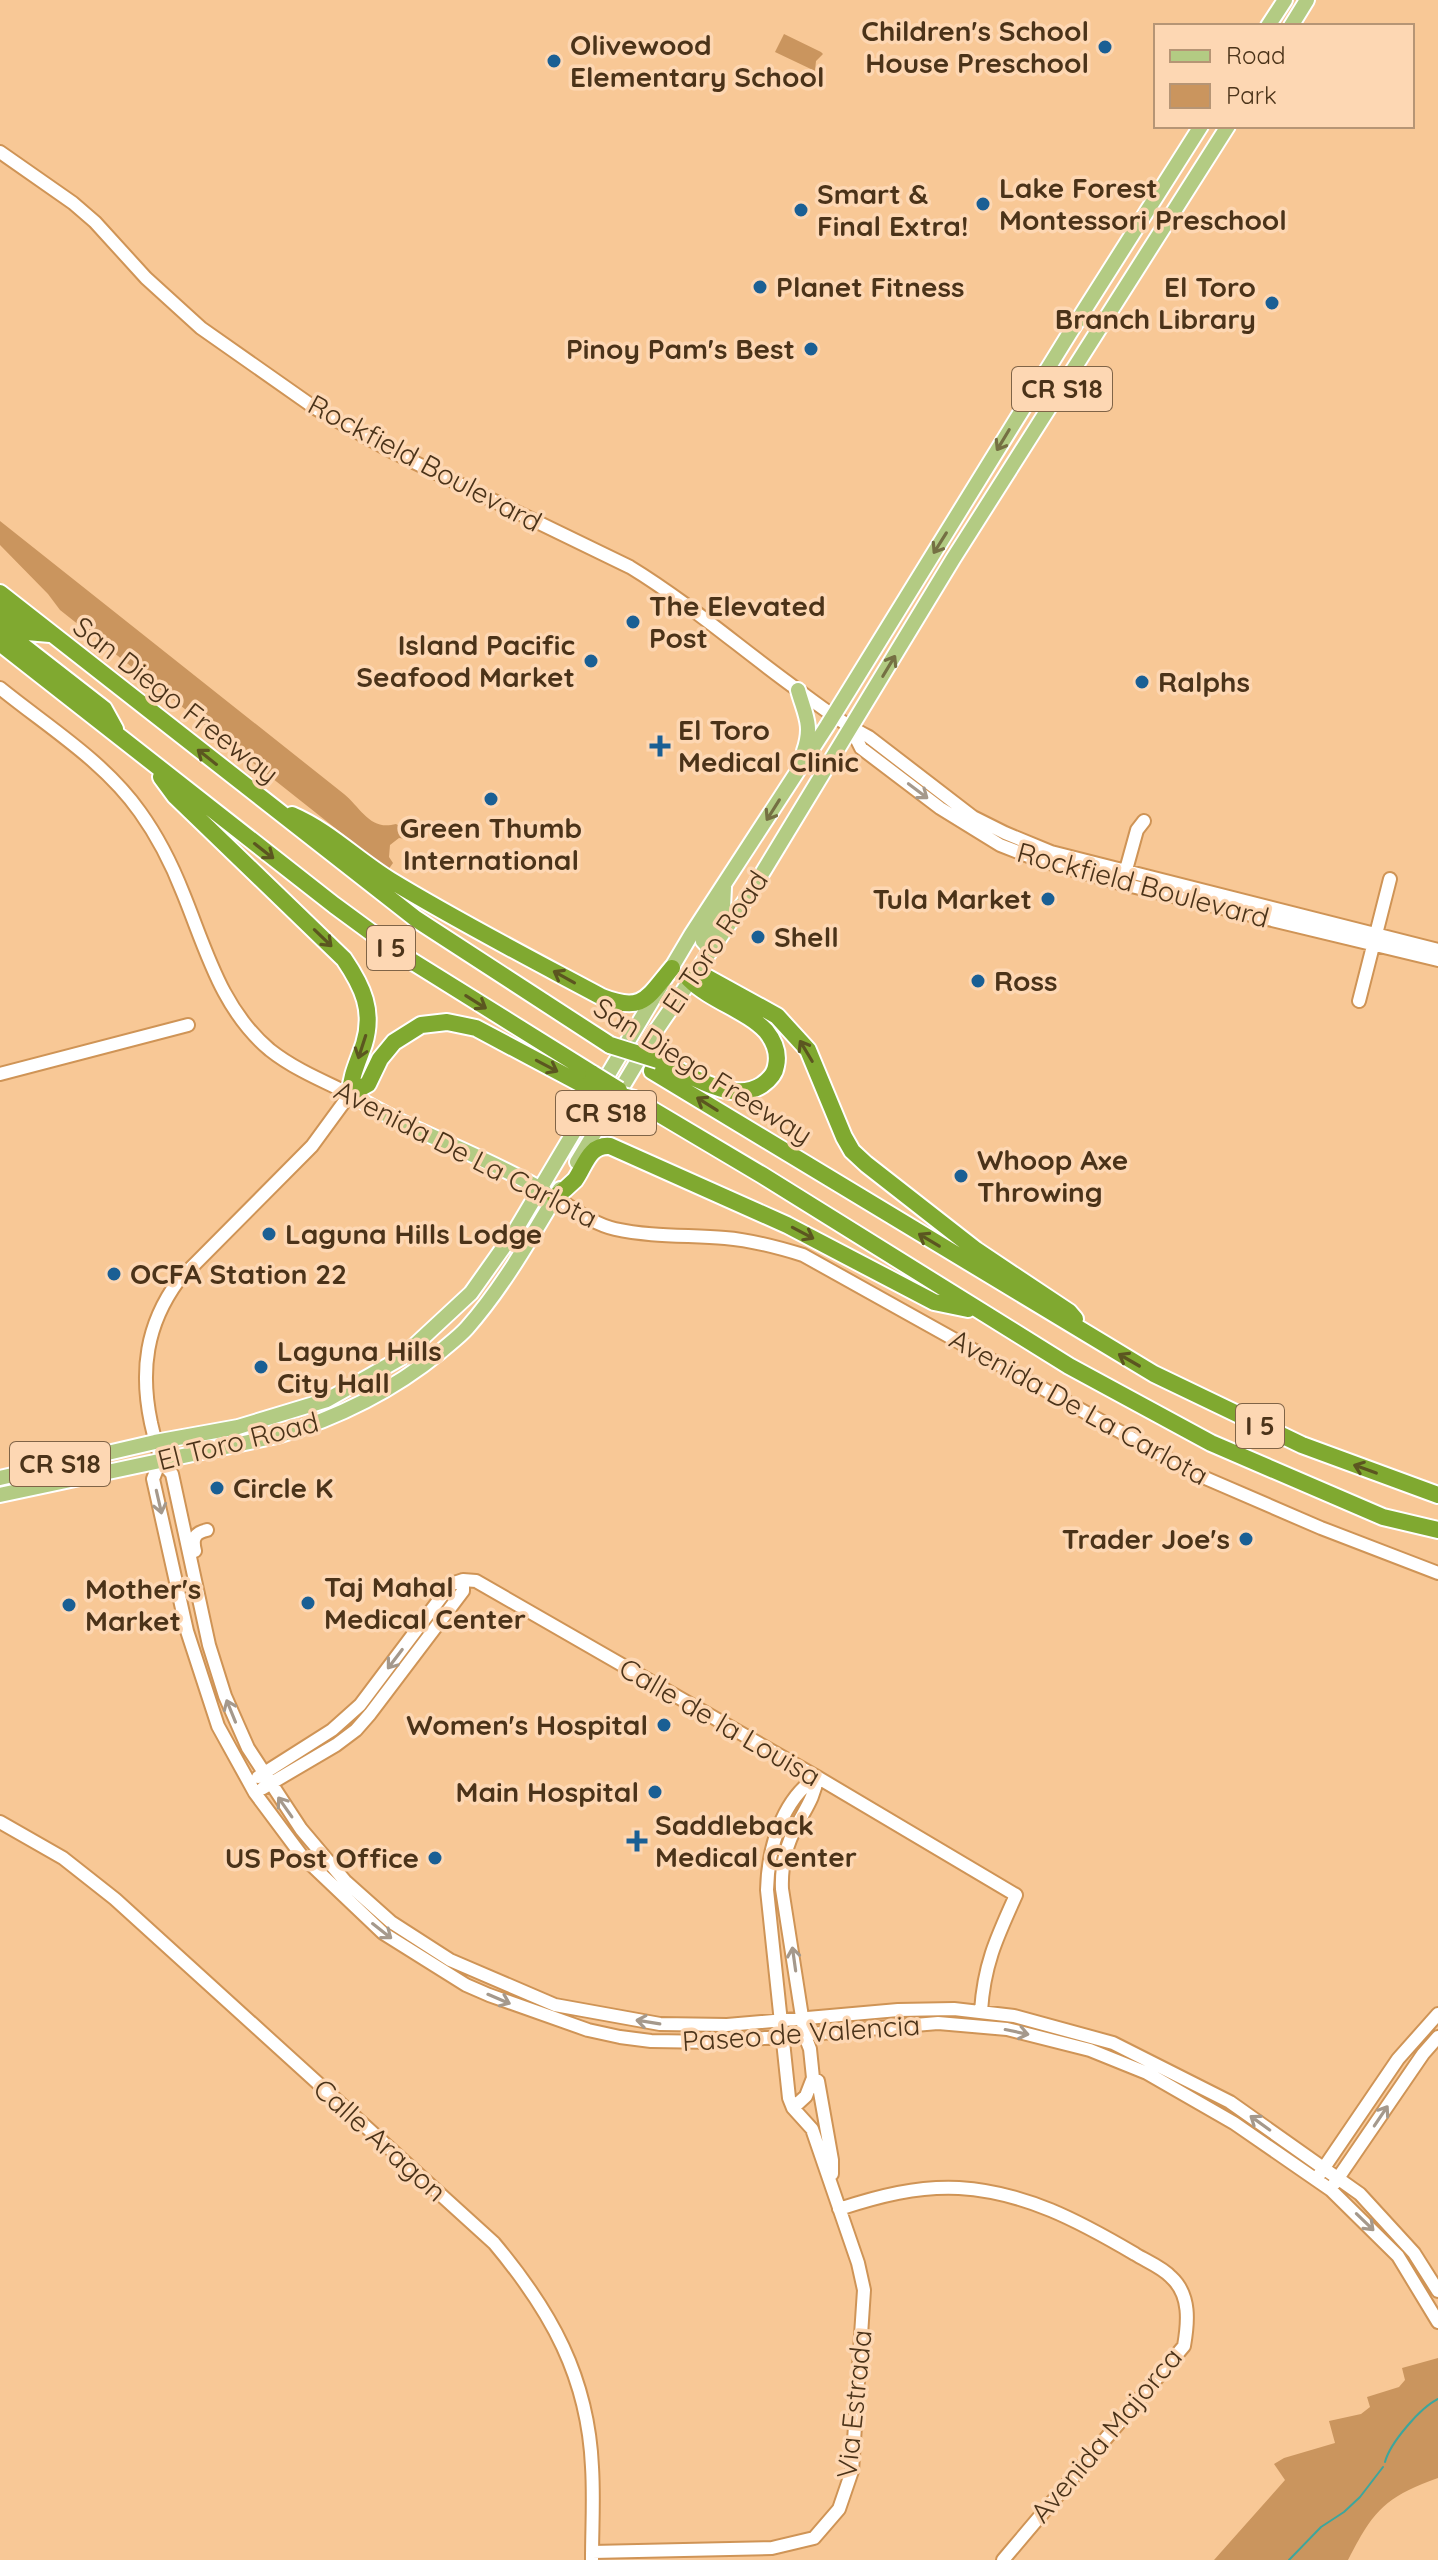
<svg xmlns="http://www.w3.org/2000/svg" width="1438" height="2560" font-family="Quicksand,sans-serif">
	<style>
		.green { fill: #ca955e }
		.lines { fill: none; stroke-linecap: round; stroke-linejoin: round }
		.stream { stroke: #3da69c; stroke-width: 2 }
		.secondary-casing { stroke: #cf9456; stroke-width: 16 }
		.primary-casing { stroke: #fff; stroke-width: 18 }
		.highway-casing { stroke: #fff; stroke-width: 20 }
		.secondary { stroke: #fff; stroke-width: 12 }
		.primary { stroke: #b3cb83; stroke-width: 14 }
		.highway { stroke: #80a930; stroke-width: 16 }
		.highway-bridge-casing { stroke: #fff; stroke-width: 20; stroke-linecap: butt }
		.highway-bridge { stroke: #80a930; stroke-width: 16 }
		.oneway { stroke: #757043 }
		.oneway2 { stroke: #5b5620 }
		.oneway3 { stroke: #a5998c }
		.poi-dot { fill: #1a5f94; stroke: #fdd7b3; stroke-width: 3 }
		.labels { text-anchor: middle; stroke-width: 7; stroke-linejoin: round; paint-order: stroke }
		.shield { fill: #fdd7b3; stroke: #806447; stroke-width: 2 }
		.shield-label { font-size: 26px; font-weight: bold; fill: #4b3319 }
		.poi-label { font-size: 28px; font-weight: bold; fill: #4b3319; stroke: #fdd7b3; text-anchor: start }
		.street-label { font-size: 28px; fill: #4b3319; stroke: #fdd7b3 }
	</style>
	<rect width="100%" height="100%" fill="#f8c896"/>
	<!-- green -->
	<path class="green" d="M784,34L821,52L823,54L816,61L815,71L775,52Z
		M0,521L344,794C362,809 370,831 396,824L415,836L413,840L399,838L390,845L389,857L393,863L388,870L60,610L48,594L0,545Z
		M1438,2358V2478C1385,2497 1373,2511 1348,2560H1214L1285,2480L1274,2464L1284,2458L1335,2443L1329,2421L1361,2414L1370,2407L1367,2397L1399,2387L1405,2380L1402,2368Z"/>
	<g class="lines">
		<!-- stream -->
		<path class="stream" d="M1385,2462C1390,2443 1420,2408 1438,2399
			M1289,2560L1321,2527L1344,2512L1360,2497L1383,2467"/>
		<defs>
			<path id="secondary" d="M0,152L73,203L95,222L146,278L201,328L315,408L389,450L630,567C689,603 741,649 798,690C821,707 843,724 869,737L973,817L1005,833L1051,852L1438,950
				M0,688C48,727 104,761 140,812C158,837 172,865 183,893C206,949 221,1009 270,1050C294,1069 323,1081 350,1094L312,1146L178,1281C146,1325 140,1371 151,1423C156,1443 158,1459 172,1474L209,1645L225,1696L248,1748L301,1829L345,1881L391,1922L450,1960L555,2005L660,2024L727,2025L898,2010L954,2009L1014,2016L1113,2043L1230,2102L1360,2194L1414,2253L1438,2291
				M851,728L861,748L940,808L1000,845L1036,859L1123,884L1438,960
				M1124,877L1137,830L1144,821
				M1359,1001L1390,879
				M0,1074L188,1025
				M555,1197C574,1209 593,1224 615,1229C651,1237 689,1235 725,1238C752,1240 777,1247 803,1255L1196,1474L1321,1528L1438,1573
				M160,1461L153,1479L187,1631L218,1726L255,1793L302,1856L383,1933L466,1985L489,1995L588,2030L620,2037L651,2041L718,2042L938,2023L1007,2029L1090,2050L1147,2073L1234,2123L1331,2190L1398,2256L1438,2322
				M195,1551C192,1539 194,1533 207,1530
				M258,1777L332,1730L360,1705L451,1584L463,1580L476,1581L817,1777L1016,1895C997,1937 984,1964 981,2011
				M817,1777C815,1796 806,1808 797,1825C786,1845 781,1866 782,1889L805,2036L810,2049L813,2078L818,2081L832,2160V2174
				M263,1788L336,1745L356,1730L370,1714L463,1591V1580
				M0,1822L63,1858L115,1899L494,2243C551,2311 588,2377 592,2467C594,2498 592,2529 592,2559
				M793,2108L806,2096L813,2078
				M1319,2175L1398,2059L1438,2014
				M1334,2184L1423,2054L1438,2037
				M839,2209C879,2196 917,2186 959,2188C1025,2192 1079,2221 1135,2254C1146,2261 1162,2267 1171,2277C1191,2295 1188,2323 1184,2346L1003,2560
				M592,2552L772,2548L814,2538L839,2509L852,2471L864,2290L858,2263L812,2129L793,2108L789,2098L767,1890C768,1850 781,1800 817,1777"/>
			<path id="primary" d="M1268,26L1285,0
				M1291,26L1307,0
				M798,690C805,715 813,725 804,751
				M711,950L703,941L723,908L724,887
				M350,1094C411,1132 482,1154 544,1191
				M577,1162L657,1029L749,895L953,559L1228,126
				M0,1478L155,1442L238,1427L327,1400L401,1358L471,1293L515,1231L691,935L827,726L1071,331L1201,126
				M0,1495L277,1436C338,1418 391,1392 440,1352C449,1344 459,1337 467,1328C504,1286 531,1237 560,1189"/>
			<path id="highway" d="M0,593L416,919L610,1045
				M0,610L27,632L50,634
				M0,628L104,709L115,729
				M0,643L334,905L402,955L593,1074
				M161,777L175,796L344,959C363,987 374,1011 364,1044C358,1062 351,1075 350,1094
				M292,815C329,831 356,859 390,880C459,922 531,959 602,997C643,1013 647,998 672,968
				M689,979L708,978L777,1016L808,1050L844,1137L852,1151L866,1164L976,1250L1069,1312L1075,1319
				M658,1060C687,1073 732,1105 762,1085C769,1080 775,1074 776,1066C779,1053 774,1041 766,1031C746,1010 711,1001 689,979
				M652,1071L1154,1374L1302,1445L1438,1495
				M350,1094L368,1084L380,1059L394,1042L421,1025L447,1022L476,1028L585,1086
				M634,1099L762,1175L1069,1366L1211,1443L1383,1517L1438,1530
				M555,1197C562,1192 569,1186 575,1180C585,1166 589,1144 610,1146L787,1225L934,1302L968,1309"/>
		</defs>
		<!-- secondary casing -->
		<use href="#secondary" class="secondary-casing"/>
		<!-- primary casing -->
		<use href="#primary" class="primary-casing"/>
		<!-- highway casing -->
		<use href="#highway" class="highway-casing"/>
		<!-- secondary -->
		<use href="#secondary" class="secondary"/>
		<!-- primary -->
		<use href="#primary" class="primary"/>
		<!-- highway -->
		<use href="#highway" class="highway"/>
		<defs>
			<path id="highway-bridge" d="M610,1045L658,1060
				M593,1074L619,1090
				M585,1086L634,1099"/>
		</defs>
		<!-- highway-bridge casing -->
		<use href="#highway-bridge" class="highway-bridge-casing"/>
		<!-- highway-bridge -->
		<use href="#highway-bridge" class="highway-bridge"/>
	</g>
	<!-- one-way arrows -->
	<defs><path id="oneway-shaft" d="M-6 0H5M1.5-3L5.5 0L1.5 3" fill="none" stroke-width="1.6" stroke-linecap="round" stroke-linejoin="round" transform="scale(2)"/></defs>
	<g class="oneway">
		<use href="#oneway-shaft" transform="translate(1003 440) rotate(121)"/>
		<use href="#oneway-shaft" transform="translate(940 543) rotate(122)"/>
		<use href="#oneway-shaft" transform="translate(889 666) rotate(-59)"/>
		<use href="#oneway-shaft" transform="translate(773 810) rotate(122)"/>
	</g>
	<g class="oneway2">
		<use href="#oneway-shaft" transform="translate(207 757) rotate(-142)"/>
		<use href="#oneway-shaft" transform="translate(264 851) rotate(38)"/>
		<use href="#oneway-shaft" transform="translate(323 938) rotate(44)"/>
		<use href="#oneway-shaft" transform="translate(564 977) rotate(-151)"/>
		<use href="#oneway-shaft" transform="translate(476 1002) rotate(32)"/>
		<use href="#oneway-shaft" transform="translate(362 1047) rotate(108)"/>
		<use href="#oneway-shaft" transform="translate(806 1051) rotate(-121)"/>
		<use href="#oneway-shaft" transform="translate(547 1066) rotate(28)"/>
		<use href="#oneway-shaft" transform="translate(707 1104) rotate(-148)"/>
		<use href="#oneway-shaft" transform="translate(803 1233) rotate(28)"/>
		<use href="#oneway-shaft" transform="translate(929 1240) rotate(-149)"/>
		<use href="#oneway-shaft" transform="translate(1129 1360) rotate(-150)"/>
		<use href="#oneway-shaft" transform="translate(1365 1469) rotate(-160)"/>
	</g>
	<g class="oneway3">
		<use href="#oneway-shaft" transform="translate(918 791) rotate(37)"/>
		<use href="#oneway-shaft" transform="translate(159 1502) rotate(77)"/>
		<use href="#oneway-shaft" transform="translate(395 1659) rotate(127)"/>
		<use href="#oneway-shaft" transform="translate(231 1711) rotate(-112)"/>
		<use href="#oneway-shaft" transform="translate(285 1807) rotate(-125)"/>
		<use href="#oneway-shaft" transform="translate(382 1931) rotate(38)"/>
		<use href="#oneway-shaft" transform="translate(794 1959) rotate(-98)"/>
		<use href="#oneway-shaft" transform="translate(499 1999) rotate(23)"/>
		<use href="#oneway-shaft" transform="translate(648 2022) rotate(-171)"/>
		<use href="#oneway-shaft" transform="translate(1017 2032) rotate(12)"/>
		<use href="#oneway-shaft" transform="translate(1381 2116) rotate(-56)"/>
		<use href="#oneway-shaft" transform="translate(1260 2123) rotate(-144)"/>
		<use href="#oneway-shaft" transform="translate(1365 2222) rotate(44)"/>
	</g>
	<!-- markers -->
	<g class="poi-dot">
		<circle cx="1105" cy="47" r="8"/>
		<circle cx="554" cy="61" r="8"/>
		<circle cx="983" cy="204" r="8"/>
		<circle cx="801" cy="210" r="8"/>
		<circle cx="760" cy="287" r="8"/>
		<circle cx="1272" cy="303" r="8"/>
		<circle cx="811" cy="349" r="8"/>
		<circle cx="633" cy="622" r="8"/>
		<circle cx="591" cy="661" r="8"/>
		<circle cx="1142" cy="682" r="8"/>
		<path d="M656 734h8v8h8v8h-8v8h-8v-8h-8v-8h8z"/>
		<circle cx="491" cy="799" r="8"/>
		<circle cx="1048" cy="899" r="8"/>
		<circle cx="758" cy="937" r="8"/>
		<circle cx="978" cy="981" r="8"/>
		<circle cx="961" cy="1176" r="8"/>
		<circle cx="269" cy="1234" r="8"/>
		<circle cx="114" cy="1274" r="8"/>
		<circle cx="261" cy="1367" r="8"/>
		<circle cx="217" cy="1488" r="8"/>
		<circle cx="1246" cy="1539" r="8"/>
		<circle cx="308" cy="1603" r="8"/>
		<circle cx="69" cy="1605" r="8"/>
		<circle cx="664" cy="1725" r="8"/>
		<circle cx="655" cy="1792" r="8"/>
		<path d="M633 1829h8v8h8v8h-8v8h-8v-8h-8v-8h8z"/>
		<circle cx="435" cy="1858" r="8"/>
	</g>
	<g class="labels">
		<!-- shield labels -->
		<g class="shield">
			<rect x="1012" y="367" width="100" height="44" rx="6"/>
			<rect x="367" y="926" width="48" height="44" rx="6"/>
			<rect x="556" y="1091" width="100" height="44" rx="6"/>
			<rect x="1236" y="1404" width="48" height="44" rx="6"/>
			<rect x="10" y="1442" width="100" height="44" rx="6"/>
		</g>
		<g class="shield-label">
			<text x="1062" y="398">CR S18</text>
			<text x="391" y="957">I 5</text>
			<text x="606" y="1122">CR S18</text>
			<text x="1260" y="1435">I 5</text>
			<text x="60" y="1473">CR S18</text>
		</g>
		<!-- poi labels -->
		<g class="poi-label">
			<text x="1089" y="41" text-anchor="end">Children's School<tspan x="1089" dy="32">House Preschool</tspan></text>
			<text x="570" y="55">Olivewood<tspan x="570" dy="32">Elementary School</tspan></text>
			<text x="999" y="198">Lake Forest<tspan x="999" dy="32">Montessori Preschool</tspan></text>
			<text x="817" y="204">Smart &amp;<tspan x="817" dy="32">Final Extra!</tspan></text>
			<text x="776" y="297">Planet Fitness</text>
			<text x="1256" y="297" text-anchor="end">El Toro<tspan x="1256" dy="32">Branch Library</tspan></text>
			<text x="795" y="359" text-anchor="end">Pinoy Pam's Best</text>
			<text x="649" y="616">The Elevated<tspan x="649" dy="32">Post</tspan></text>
			<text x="575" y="655" text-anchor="end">Island Pacific<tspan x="575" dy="32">Seafood Market</tspan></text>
			<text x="1158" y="692">Ralphs</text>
			<text x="678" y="740">El Toro<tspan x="678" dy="32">Medical Clinic</tspan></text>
			<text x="491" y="838" text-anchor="middle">Green Thumb<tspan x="491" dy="32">International</tspan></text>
			<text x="1032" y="909" text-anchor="end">Tula Market</text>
			<text x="774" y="947">Shell</text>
			<text x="994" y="991">Ross</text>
			<text x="977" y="1170">Whoop Axe<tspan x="977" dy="32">Throwing</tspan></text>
			<text x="285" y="1244">Laguna Hills Lodge</text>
			<text x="130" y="1284">OCFA Station 22</text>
			<text x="277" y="1361">Laguna Hills<tspan x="277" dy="32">City Hall</tspan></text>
			<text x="233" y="1498">Circle K</text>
			<text x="1230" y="1549" text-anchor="end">Trader Joe's</text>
			<text x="324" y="1597">Taj Mahal<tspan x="324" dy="32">Medical Center</tspan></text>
			<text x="85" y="1599">Mother's<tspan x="85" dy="32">Market</tspan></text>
			<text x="648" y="1735" text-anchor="end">Women's Hospital</text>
			<text x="639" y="1802" text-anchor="end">Main Hospital</text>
			<text x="655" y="1835">Saddleback<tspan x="655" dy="32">Medical Center</tspan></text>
			<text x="419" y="1868" text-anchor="end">US Post Office</text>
		</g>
		<!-- street labels -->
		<g class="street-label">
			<text transform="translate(425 463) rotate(28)" y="10">Rockfield Boulevard</text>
			<text transform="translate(176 700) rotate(38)" y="10">San Diego Freeway</text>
			<text transform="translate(1143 885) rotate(15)" y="10">Rockfield Boulevard</text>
			<text transform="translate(715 942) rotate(-56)" y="10">El Toro Road</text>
			<text transform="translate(703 1071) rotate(32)" y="10">San Diego Freeway</text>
			<text transform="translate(466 1154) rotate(27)" y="10">Avenida De La Carlota</text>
			<text transform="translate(1079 1407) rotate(29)" y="10">Avenida De La Carlota</text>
			<text transform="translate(238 1441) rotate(-14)" y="10">El Toro Road</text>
			<text transform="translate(720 1722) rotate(30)" y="10">Calle de la Louisa</text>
			<text transform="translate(801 2033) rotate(-4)" y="10">Paseo de Valencia</text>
			<text transform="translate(380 2140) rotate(42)" y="10">Calle Aragon</text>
			<text transform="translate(854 2404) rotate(-84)" y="10">Via Estrada</text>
			<text transform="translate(1106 2435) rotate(-50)" y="10">Avenida Majorca</text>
		</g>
	</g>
	<!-- legend -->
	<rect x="1154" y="24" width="260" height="104" fill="#fdd7b3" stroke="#b69575" stroke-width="2"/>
	<rect x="1170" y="50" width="40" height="12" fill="#b3cb83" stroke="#b69575" stroke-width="2"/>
	<text x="1226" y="64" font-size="24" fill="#4b3319">Road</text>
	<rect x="1170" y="84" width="40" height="24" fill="#ca955e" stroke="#b69575" stroke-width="2"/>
	<text x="1226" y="104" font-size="24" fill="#4b3319">Park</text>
</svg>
